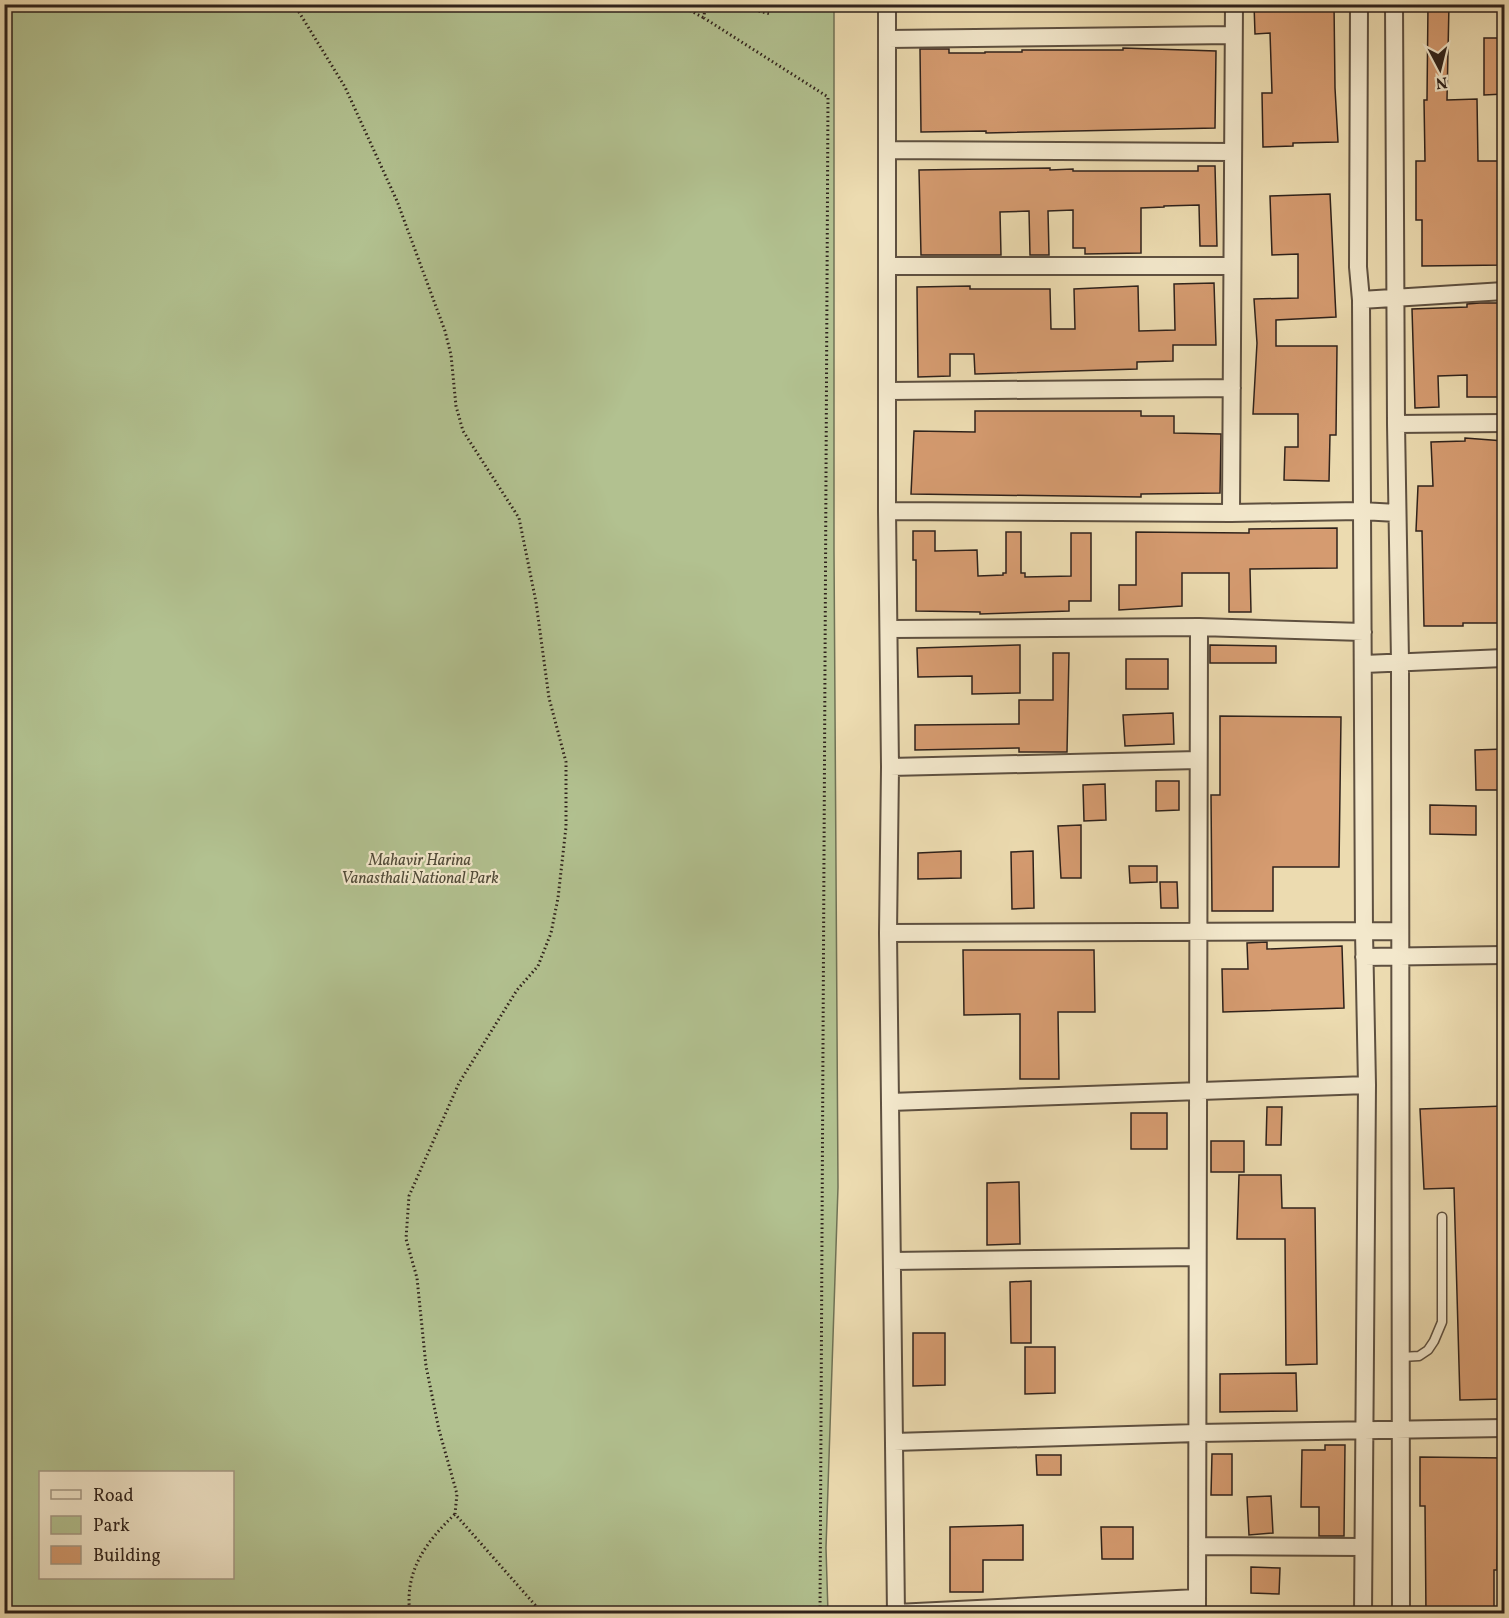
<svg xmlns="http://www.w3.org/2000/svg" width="1509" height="1618" font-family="Vollkorn,serif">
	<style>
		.green { fill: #b2c190; stroke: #707256; stroke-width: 1.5; fill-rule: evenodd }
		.building { fill: #d59b70; stroke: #2f221b; stroke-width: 1.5 }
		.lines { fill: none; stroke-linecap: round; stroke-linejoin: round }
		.lane-casing { stroke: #5e5040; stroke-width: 11 }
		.street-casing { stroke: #5e5040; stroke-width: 20 }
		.path { stroke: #2f221b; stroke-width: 3; stroke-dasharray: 1.5 3; stroke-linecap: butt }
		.lane { stroke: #f3e8cc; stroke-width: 8 }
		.street { stroke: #f3e8cc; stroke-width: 16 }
		.labels { text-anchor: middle; stroke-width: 4.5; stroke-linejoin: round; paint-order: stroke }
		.park-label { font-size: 16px; font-style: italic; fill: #504a38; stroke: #f3e8cc }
	</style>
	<rect width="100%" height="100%" fill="#ecdbb0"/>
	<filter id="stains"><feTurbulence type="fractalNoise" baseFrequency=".00333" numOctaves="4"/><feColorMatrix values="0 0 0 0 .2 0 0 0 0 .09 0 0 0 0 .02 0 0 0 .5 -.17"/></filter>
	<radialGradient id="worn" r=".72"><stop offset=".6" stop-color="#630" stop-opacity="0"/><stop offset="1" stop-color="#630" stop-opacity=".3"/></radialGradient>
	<!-- green -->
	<path class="green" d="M5,4L834,5V550L838,1187L826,1548L828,1613H5ZM40,1472H232V1578H40Z"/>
	<!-- building -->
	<path class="building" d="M1254,4H1334L1335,88L1338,142L1293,143V146L1263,147L1262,93H1272L1270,33L1255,34Z
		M1428,4H1449L1447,100L1477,99L1478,161H1504V265L1422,266V220H1416V161H1425L1424,100H1427Z
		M1484,38H1504V94L1484,95Z
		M1123,48L1216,51L1215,128L986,133V131L921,132L920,49H949V53H985V52H1022V50H1123Z
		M1198,166H1215L1217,246H1200L1199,205L1164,206V207L1141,208V253L1085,254V248H1073V210L1048,211L1049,255H1030L1029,211L1000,212L1001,255H921L919,170L1050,168V170L1073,169V171H1198Z
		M1330,194L1336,317L1276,320V346H1337L1336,435H1330L1329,481L1284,480L1285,447H1298V414H1253L1257,343L1254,299L1298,298V254L1272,255L1270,196Z
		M1214,283L1216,345H1173V361L1137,362V369L975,374L974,354H950V376L918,377L917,287L970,286V289H1050L1051,329H1075L1074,289L1138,286L1139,331L1175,330L1174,284Z
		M1480,303H1504V397H1467V375L1438,376L1439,407L1415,408L1412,309L1467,307V304Z
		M975,411H1141V416H1174V433L1221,434L1220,493L1141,494V497L911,494L914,431L975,432Z
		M1465,438L1504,441V623H1463V626H1424L1422,531H1416L1418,486H1433L1431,442L1465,441Z
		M1337,528V568L1250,569L1251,612H1229V573H1182V606L1119,610V585H1136V532L1249,533V529Z
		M913,531H935V551L977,550L978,576L1003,575V573H1006V532H1021V573H1025V577L1071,576V533H1091V601H1069V611L980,614V612L916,611V560H913Z
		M1020,645V693L972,694V676L918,677L917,648Z
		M1210,645L1276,646V663H1210Z
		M1053,653H1069L1067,752H1019V748L915,750V725L1019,724V700H1053Z
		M1126,659H1168V689H1126Z
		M1173,713L1174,744L1125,746L1123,715Z
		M1220,716L1341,717L1339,867H1273V911H1212L1211,795H1220Z
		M1504,749V790H1476L1475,750Z
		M1156,781H1179V810L1156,811Z
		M1105,784L1106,820L1084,821L1083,785Z
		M1430,805L1476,806V835L1430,834Z
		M1081,825V878H1061L1058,826Z
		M961,851V878L918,879V853Z
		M1033,851L1034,908L1012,909L1011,852Z
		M1129,866H1157V882L1130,883Z
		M1160,882H1177L1178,908H1161Z
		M1267,942V949L1342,946L1344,1008L1223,1012L1222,969H1248L1247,943Z
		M963,950H1094L1095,1012H1058L1059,1079H1020V1014L964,1015Z
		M1504,1106V1399L1460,1400L1454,1188L1424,1189L1420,1109Z
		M1267,1107H1282L1281,1145H1266Z
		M1131,1113H1167V1149H1131Z
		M1211,1141H1244V1172H1211Z
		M1239,1175H1281L1282,1208H1315L1317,1364L1286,1365L1285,1239H1237Z
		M1019,1182L1020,1244L987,1245V1183Z
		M1031,1281V1343H1011L1010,1282Z
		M913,1333H945V1385L913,1386Z
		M1025,1347H1055V1393L1025,1394Z
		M1296,1373L1297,1411L1220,1412V1374Z
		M1325,1445H1345L1344,1536H1319V1507H1301L1302,1450H1325Z
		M1212,1454H1232V1495H1211Z
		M1036,1455H1061V1475H1037Z
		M1420,1457L1504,1458V1509H1498L1497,1570H1494V1614H1426L1425,1506H1420Z
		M1271,1496L1273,1533L1249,1535L1247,1497Z
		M1023,1525V1560H983V1592H950V1527Z
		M1101,1527H1133V1559H1102Z
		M1251,1567L1280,1568L1279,1594L1251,1593Z"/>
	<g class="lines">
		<defs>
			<path id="lane" d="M1401,1357L1419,1356L1428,1350L1434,1341L1442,1322V1217"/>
			<path id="street" d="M887,4V511L890,767L888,933L896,1614
				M1359,4L1358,267L1361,300L1364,932L1367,1085L1363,1614
				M1394,4L1396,424L1400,661L1401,1614
				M888,39L1233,35
				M888,150L1233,152
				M888,266H1232
				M1361,300L1504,291
				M889,391L1232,388
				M1396,424L1504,423
				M887,511L1231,513L1361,511L1397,513
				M1231,513L1234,4
				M890,629L1199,627L1363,632
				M1364,664L1504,658
				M890,767L1198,760
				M888,933L1400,931
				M1364,957L1504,955
				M890,1102L1367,1085
				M892,1261L1197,1257
				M894,1442L1197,1433L1504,1428
				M1197,1546L1363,1547
				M896,1613L1197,1598
				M1197,1614L1199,627"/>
		</defs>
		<!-- lane casing -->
		<use href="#lane" class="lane-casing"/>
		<!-- street casing -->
		<use href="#street" class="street-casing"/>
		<!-- path -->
		<path class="path" d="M294,4L345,87L397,201L445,331L451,355L456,406L463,431L519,518L536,602L549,698L566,762V827L558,898L551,933L538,966L517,990L459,1083L409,1196L406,1239L417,1278L426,1366L439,1430L457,1494L455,1514L543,1614
			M678,4L704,18
			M705,4L704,18L828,97L820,1614
			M728,4L771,14
			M410,1614C404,1571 426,1542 455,1514"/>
		<!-- lane -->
		<use href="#lane" class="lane"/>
		<!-- street -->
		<use href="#street" class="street"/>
	</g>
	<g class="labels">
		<!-- park labels -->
		<g class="park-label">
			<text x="420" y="865">Mahavir Harina<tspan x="420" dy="18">Vanasthali National Park</tspan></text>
		</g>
	</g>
	<!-- margin -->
	<rect width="1509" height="1618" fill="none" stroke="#ecdbb0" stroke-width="24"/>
	<rect x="6" y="6" width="1497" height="1606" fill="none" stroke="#2f221b" stroke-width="3"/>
	<rect x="12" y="12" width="1485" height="1594" fill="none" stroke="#2f221b" stroke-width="1.5"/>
	<!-- legend -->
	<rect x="39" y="1471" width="195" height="108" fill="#f3e8cc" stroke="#a59985" stroke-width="1.5"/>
	<rect x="51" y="1490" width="30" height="9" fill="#f3e8cc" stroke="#a59985" stroke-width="1.5"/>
	<text x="93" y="1501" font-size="18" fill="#2f221b">Road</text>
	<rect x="51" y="1516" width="30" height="18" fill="#b2c190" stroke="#a59985" stroke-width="1.5"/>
	<text x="93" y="1531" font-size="18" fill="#2f221b">Park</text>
	<rect x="51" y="1546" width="30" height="18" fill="#d59b70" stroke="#a59985" stroke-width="1.5"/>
	<text x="93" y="1561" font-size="18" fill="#2f221b">Building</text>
	<!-- north arrow -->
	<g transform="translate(1440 69) rotate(173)" stroke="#f3e8cc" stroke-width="4.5" paint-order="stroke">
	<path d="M0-4.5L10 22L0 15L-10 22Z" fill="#2f221b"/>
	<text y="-9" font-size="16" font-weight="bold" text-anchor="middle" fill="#2f221b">N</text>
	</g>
	<rect width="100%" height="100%" filter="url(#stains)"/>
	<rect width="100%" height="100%" fill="url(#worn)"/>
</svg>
